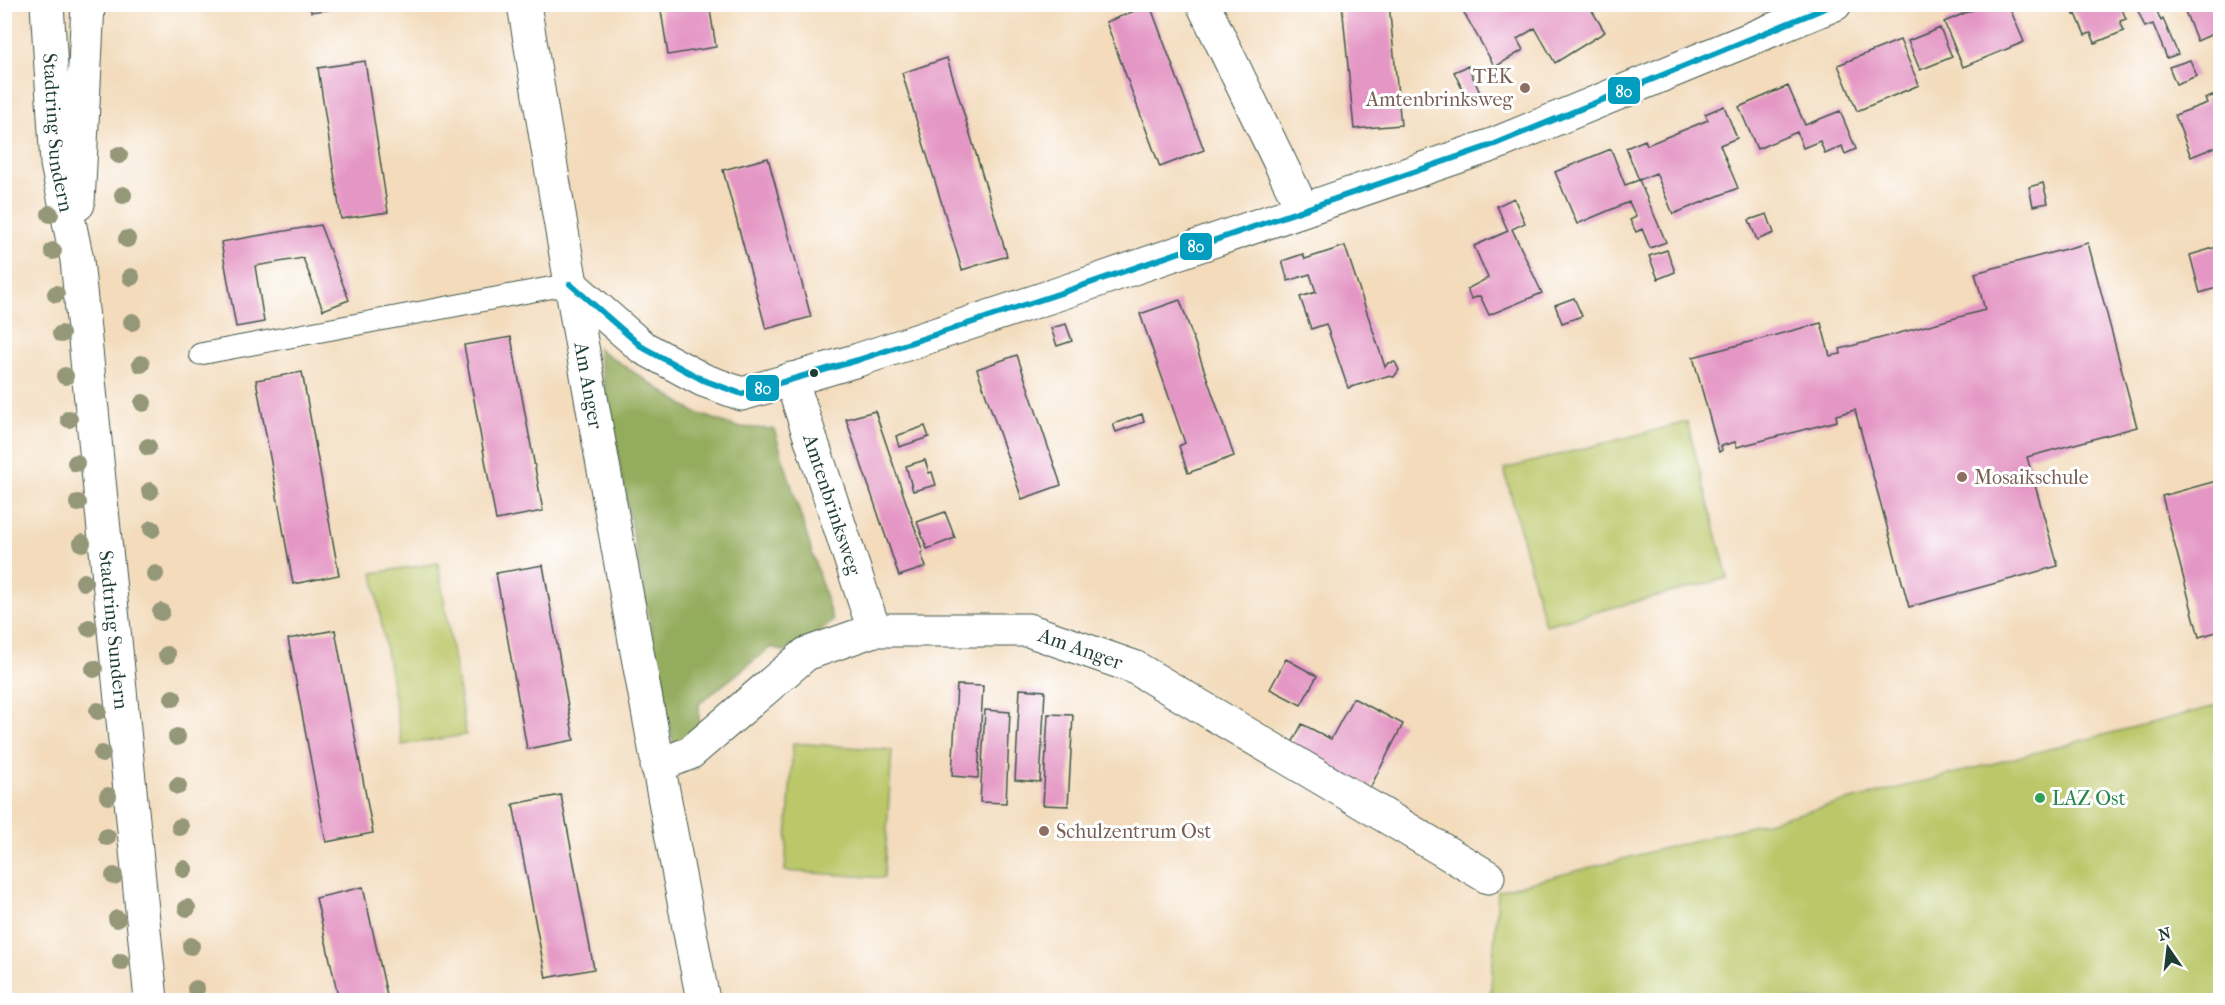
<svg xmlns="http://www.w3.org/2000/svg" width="2225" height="1005" font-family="'IM FELL French Canon',serif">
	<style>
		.green { fill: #bbc769; stroke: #6d824e; stroke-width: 1.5 }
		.forest { fill: #94ac5d; stroke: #5a7448; stroke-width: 1.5 }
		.building { fill: #e496c4 }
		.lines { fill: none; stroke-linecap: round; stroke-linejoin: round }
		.lane-casing { stroke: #3f5548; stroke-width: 23 }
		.street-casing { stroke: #3f5548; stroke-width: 35 }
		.secondary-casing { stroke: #3f5548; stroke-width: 35 }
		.lane { stroke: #fff; stroke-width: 21 }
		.street { stroke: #fff; stroke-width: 33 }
		.secondary { stroke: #fff; stroke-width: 33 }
		.bus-1-casing { stroke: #fff; stroke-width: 10 }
		.bus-1 { stroke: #039ebf; stroke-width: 6 }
		.tree { fill: #949778 }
		.education-dot { fill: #8d6e63; stroke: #fff; stroke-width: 2 }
		.bus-dot { fill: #1f3d34; stroke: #fff; stroke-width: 2 }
		.leisure-dot { fill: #2e9e5b; stroke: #fff; stroke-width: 2 }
		.labels { text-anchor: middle; stroke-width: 6; stroke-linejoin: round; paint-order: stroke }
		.education-label { font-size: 20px; fill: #785e54; stroke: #fff; text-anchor: start }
		.street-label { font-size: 20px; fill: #1f3d34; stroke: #fff }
		.leisure-label { font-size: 20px; fill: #27864d; stroke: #fff; text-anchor: start }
		.line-badge { stroke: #fff; stroke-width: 2 }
		.badge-label { font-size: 16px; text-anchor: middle; font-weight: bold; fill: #fff }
	</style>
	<rect width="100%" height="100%" fill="#fff"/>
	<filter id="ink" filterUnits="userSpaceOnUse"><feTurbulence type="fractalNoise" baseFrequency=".0167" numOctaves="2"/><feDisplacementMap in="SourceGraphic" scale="12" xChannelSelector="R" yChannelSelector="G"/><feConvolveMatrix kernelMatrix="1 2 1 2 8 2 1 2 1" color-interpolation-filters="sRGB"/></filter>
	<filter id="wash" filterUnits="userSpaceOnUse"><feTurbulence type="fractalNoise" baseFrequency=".008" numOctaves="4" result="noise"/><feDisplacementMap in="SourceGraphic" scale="24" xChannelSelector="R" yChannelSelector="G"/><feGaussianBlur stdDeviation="1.35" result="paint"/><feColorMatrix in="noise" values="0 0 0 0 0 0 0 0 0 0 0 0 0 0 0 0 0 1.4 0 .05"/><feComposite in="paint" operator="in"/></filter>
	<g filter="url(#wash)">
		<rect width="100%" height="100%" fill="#f3dbbc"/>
		<!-- green -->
		<path class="green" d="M1687,422L1728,578L1545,625L1504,469Z
			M438,563L466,735L402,745L373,573Z
			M2220,705V1000H1490L1498,891Z
			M793,743L892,750L884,878L785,871Z"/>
		<!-- forest -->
		<path class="forest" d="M597,348L694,412L737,427L774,429L833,621L792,654L771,647L699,704V726L674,748Z"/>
		<g id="blocks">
			<!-- building -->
			<path class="building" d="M310,4H355V6L311,12Z
				M660,4H709L716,47L668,55Z
				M1342,4H1389L1401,125L1354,129Z
				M1459,4H1588L1605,32L1555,63L1535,28L1517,39L1523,50L1495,67Z
				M1986,4H2008L2024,42L1963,67L1944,22Z
				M2070,4H2120L2126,19L2120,21L2124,31L2095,43L2091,33L2085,35L2076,14L2074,15Z
				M2135,4H2154L2161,21L2163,19L2178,54L2167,58L2153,24L2145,27Z
				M2182,4H2220V31L2197,41Z
				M1150,5L1204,150L1160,167L1106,22Z
				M1940,28L1952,57L1920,70L1908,41Z
				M1900,40L1919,85L1857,111L1838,65Z
				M947,58L1007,256L962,270L902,73Z
				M2190,60L2197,76L2176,84L2169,67Z
				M365,61L388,212L341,219L318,68Z
				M1468,66L1480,93L1467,99L1454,72Z
				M1788,86L1805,125L1840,111L1856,149L1845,154L1842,146L1825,154L1820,141L1803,148L1797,132L1757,149L1739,107Z
				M2220,93V145L2191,157L2175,115L2207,103L2205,99Z
				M1724,106L1737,138L1720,145L1738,188L1673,214L1656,173L1639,180L1666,242L1650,248L1642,229L1636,232L1630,220L1636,217L1629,202L1577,224L1555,172L1611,149L1625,185L1639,180L1626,148L1645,140L1647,145L1708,120L1705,114Z
				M768,158L811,317L766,329L723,170Z
				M2043,183L2048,203L2033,206L2029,187Z
				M1514,198L1525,223L1512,229L1542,293L1489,315L1480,296L1471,299L1467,289L1488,278L1474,246L1508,231L1497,206Z
				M1767,214L1774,233L1757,240L1749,220Z
				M320,225L349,300L323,310L303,258L255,266L264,322L236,327L221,242Z
				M2088,243L2137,427L2027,457L2058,566L1909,607L1855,410L1836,415L1837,421L1737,447L1735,442L1721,446L1722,450L1719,452L1693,357L1821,323L1830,356L1841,354L1840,349L1985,310L1975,273Z
				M1345,246L1385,367L1388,363L1395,362L1399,370L1394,377L1387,376L1348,388L1326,324L1311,329L1300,297L1316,292L1310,274L1288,281L1282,261L1303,254L1305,259Z
				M2220,246V287L2200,293L2190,255Z
				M1667,250L1675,272L1658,279L1649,256Z
				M1574,298L1582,316L1562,323L1555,305Z
				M1180,300L1234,456L1188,473L1179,446L1185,443L1140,314Z
				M1066,324L1072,341L1057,346L1051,328Z
				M511,337L543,511L496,520L464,345Z
				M1017,355L1061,485L1022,499L977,369Z
				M302,372L339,575L293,584L256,380Z
				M875,411L923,552L921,553L926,567L899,576L846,419Z
				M1142,414L1144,422L1116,432L1113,424Z
				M925,426L929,437L899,447L896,436Z
				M925,460L929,473L932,472L936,485L913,491L906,466Z
				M2220,480V631L2199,637L2162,496Z
				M945,512L955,538L927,549L917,522Z
				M543,565L574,740L527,749L496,573Z
				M335,630L373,833L326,842L288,639Z
				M1286,659L1317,676L1301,705L1270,689Z
				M957,685L983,686L978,778L952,776Z
				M1020,689L1045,691L1040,782L1015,780Z
				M1353,698L1403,724L1369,790L1289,749L1302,724L1331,739Z
				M985,710L1010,712L1006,803L980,802Z
				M1048,714L1073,715L1068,806L1043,805Z
				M561,795L594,969L546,978L513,804Z
				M363,887L382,973L388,1000H339L316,898Z"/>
		</g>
	</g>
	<g filter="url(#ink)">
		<use href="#blocks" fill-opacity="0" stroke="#3f5548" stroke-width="1.5"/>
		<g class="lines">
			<defs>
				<path id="lane" d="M200,354L570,284"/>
				<g id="street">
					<path id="s1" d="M524,4C578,337 639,669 703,1000"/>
					<path d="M1203,4L1303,210"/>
					<path d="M570,284L642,347L703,380L742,394L858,360L1061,293L1495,144L1835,4"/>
					<path id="s2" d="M791,379L874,630"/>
					<path id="s3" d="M657,766L690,753L806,654L874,630H1028L1134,667L1488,877"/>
				</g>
				<g id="secondary">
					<path id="s4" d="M47,4L57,164L77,260L151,1000"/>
					<path d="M78,204L88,4"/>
				</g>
			</defs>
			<!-- lane casing -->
			<use href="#lane" class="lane-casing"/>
			<!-- street casing -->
			<use href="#street" class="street-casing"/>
			<!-- secondary casing -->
			<use href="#secondary" class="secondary-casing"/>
			<!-- lane -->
			<use href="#lane" class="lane"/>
			<!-- street -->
			<use href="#street" class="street"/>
			<!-- secondary -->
			<use href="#secondary" class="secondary"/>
			<defs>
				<path id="bus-1" d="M570,284L642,347L703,380L742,394L858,360L1061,293L1495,144L1835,4"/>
			</defs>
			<!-- bus-1 casing -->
			<use href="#bus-1" class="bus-1-casing"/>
			<!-- bus-1 -->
			<use href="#bus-1" class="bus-1"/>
		</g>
		<!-- trees -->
		<g class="tree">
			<circle cx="119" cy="155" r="9"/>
			<circle cx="123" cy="195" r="9"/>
			<circle cx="50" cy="214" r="9"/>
			<circle cx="127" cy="239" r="9"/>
			<circle cx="53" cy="251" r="9"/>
			<circle cx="131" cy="277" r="9"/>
			<circle cx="56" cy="294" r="9"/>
			<circle cx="132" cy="322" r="9"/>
			<circle cx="61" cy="334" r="9"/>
			<circle cx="141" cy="364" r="9"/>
			<circle cx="65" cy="376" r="9"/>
			<circle cx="143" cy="403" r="9"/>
			<circle cx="69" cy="419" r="9"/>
			<circle cx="148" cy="447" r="9"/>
			<circle cx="76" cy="463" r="9"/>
			<circle cx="150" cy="491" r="9"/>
			<circle cx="78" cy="503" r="9"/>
			<circle cx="152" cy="529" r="9"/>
			<circle cx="82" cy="543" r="9"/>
			<circle cx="155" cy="574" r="9"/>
			<circle cx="84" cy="582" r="9"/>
			<circle cx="161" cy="612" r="9"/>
			<circle cx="89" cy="628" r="9"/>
			<circle cx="167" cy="655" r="9"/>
			<circle cx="94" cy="669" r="9"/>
			<circle cx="173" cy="698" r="9"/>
			<circle cx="98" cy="711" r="9"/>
			<circle cx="177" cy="737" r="9"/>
			<circle cx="102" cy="754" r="9"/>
			<circle cx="178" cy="786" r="9"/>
			<circle cx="108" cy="796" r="9"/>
			<circle cx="180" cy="827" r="9"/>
			<circle cx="107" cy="837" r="9"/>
			<circle cx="184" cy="869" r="9"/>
			<circle cx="114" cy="876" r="9"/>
			<circle cx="187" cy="908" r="9"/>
			<circle cx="117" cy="919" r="9"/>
			<circle cx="191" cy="946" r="9"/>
			<circle cx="121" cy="962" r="9"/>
			<circle cx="196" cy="989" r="9"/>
		</g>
	</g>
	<!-- markers -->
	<g class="education-dot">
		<circle cx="1525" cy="88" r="6"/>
		<circle cx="1962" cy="477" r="6"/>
		<circle cx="1044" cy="831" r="6"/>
	</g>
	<circle class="bus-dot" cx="814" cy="373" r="5"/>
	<circle class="leisure-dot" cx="2040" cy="798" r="6"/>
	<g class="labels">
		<!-- education labels -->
		<g class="education-label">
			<text x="1513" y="83" text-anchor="end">TEK<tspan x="1513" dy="23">Amtenbrinksweg</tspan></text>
			<text x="1974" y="484">Mosaikschule</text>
			<text x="1056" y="838">Schulzentrum Ost</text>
		</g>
		<!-- street labels -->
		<g class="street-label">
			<text dy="7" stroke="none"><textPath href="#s4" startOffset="129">Stadtring Sundern</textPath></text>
			<text dy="7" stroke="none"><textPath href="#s1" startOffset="387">Am Anger</textPath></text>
			<text dy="7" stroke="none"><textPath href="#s2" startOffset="132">Amtenbrinksweg</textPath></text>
			<text dy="7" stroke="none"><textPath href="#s4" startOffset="630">Stadtring Sundern</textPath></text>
			<text dy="7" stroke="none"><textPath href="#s3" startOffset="470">Am Anger</textPath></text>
		</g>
		<!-- leisure labels -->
		<g class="leisure-label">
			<text x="2052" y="805">LAZ Ost</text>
		</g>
	</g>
	<g class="line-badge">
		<rect x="1607" y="76" width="34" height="29" rx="6" fill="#039ebf"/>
		<rect x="1179" y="232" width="34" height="29" rx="6" fill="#039ebf"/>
		<rect x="745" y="374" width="35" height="28" rx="6" fill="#039ebf"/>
	</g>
	<g class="badge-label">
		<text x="1624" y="97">80</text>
		<text x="1196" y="252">80</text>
		<text x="763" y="394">80</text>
	</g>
	<!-- margin -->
	<rect width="2225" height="1005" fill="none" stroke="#fff" stroke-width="24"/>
	<!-- north arrow -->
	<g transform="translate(2168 948) rotate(346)" stroke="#ffffff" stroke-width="4.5" paint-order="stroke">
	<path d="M0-4.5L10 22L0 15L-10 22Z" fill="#1f3d34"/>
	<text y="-9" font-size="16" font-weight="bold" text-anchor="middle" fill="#1f3d34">N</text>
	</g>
</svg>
